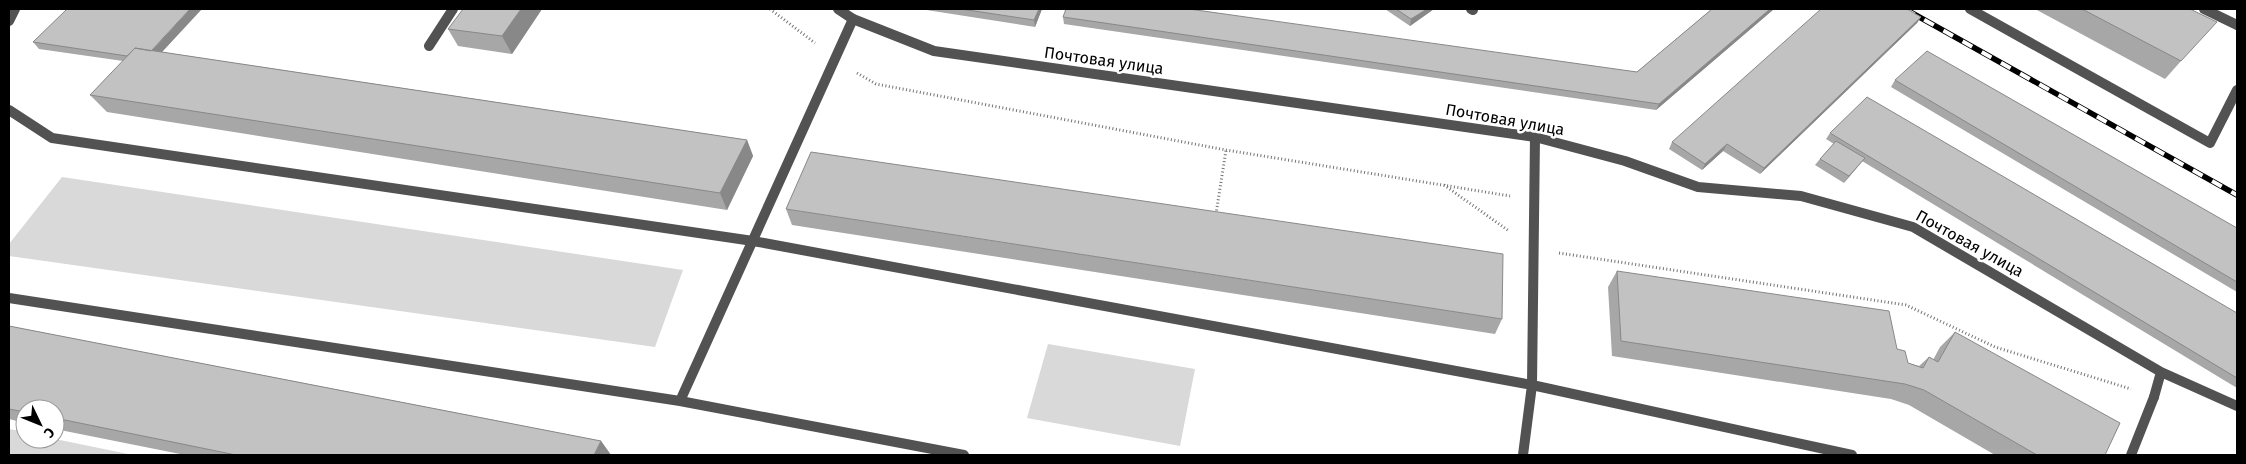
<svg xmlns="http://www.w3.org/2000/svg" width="2246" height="464" font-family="'Fira Sans',sans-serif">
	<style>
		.green { fill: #d9d9d9 }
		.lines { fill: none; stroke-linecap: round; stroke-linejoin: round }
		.path { stroke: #747474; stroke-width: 3; stroke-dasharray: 1 2.5; stroke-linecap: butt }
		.lane { stroke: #525252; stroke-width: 10 }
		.street { stroke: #525252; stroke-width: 10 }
		.rail-casing { stroke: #000; stroke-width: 5.5 }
		.rail { stroke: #fff; stroke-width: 4; stroke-dasharray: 11; stroke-linecap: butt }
		.wall { fill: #a7a7a7 }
		.shaded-wall { fill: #888 }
		.building { fill: #c2c2c2; stroke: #888 }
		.labels { text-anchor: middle; stroke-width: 5; stroke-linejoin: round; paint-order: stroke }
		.street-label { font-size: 16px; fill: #000; stroke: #fff }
	</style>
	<rect width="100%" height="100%" fill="#fff"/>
	<!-- green -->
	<path class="green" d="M62,177L683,270L655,347L9,256V244Z
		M1048,344L1195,369L1180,446L1027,418Z
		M9,429L25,432V439H55L133,455H9Z"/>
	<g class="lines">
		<!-- path -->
		<path class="path" d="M770,9L815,43
			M857,73L876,84L1226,150L1510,196
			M1444,185L1509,231
			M1216,214L1226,150
			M1559,253L1906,305L1995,347L2131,389"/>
		<!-- lane -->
		<path class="lane" d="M1471,9L1473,10
			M1970,9L2210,143L2237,90
			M2204,9L2237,25
			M9,21L15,9
			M429,46L453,9
			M9,110L52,138L753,241L1532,385L1852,455
			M9,298L680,401L964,455
			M680,401L853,19
			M1523,455L1532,385L1535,137
			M2131,455L2154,397"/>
		<!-- street -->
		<path class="street" d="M838,9L853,19L934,51L1535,137L1625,161L1698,187L1801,196L1913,227L2161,372L2154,397
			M2161,372L2237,406"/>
		<defs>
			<path id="rail" d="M1905,9L2237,195"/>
		</defs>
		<!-- rail casing -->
		<use href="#rail" class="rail-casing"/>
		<!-- rail -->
		<use href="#rail" class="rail"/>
	</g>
	<!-- wall -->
	<path class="wall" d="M542,9L512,54L458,46L448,29Z
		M920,9H1042L1035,27Z
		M1385,9H1434L1410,26Z
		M1712,9H1774L1656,110L1064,24L1063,17L1637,72Z
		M2035,9H2190L2181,61L2165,79Z
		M1921,17L1917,23L1760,174L1723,151L1702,170L1669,149L1672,142Z
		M33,42L162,52L747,140L753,156L727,210L107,112L90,95L123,61L39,49Z
		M1895,80L2237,228V292L1891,87Z
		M1830,133L2237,313V388L1862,161L1844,183L1815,165L1820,159L1834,144L1826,139Z
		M786,209L1502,319L1495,334L792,225Z
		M1617,271L1897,349L1908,363L1919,366L1929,357L1933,360L1940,347L1955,332L2105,455H1995L1909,405L1891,399L1612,356L1608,287Z
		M9,326L601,441L611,455H185L55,429V409H25V423L9,419Z"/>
	<!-- shaded-wall -->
	<path class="shaded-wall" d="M190,9H202L150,65L144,59Z
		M521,9H542L512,54L502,36Z
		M1039,9H1042L1035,27L1034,20Z
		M1427,9H1434L1410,26L1411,19Z
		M1770,9H1774L1656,110L1659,104Z
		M1921,17L1917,23L1760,174L1764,168Z
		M747,140L753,156L727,210L720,193Z
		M1727,144L1723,151L1702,170L1705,164Z
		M1865,158L1860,164L1844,183L1849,176Z
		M601,441L611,455H594Z"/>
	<!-- building -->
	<path class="building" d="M67,9H190L151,51L135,48L127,56L33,42Z
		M463,9H521L502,36L448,29Z
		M961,9H1039L1034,20Z
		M1066,9H1189L1637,72L1712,9H1770L1659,104L1063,17Z
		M1396,9H1427L1411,19Z
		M1821,9H1907L1921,17L1764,168L1727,144L1705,164L1672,142Z
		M2082,9H2190L2217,22L2181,61Z
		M135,48L747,140L720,193L90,95Z
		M1927,51L2237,228V282L1895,80Z
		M1867,97L2237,313V378L1830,133Z
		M1836,141L1865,158L1849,176L1820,159Z
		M811,152L1503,254L1502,319L786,209Z
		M1617,271L1889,311L1897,349L1905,351L1908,363L1923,368L1929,357L1938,362L1955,332L2120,423L2105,455H2037L1924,390L1905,384L1621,341Z
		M9,326L601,441L594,455H236L55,418V409H25V412L9,409Z"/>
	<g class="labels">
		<!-- street labels -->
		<g class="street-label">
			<text transform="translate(1104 60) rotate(8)" y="6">Почтовая улица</text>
			<text transform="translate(1505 119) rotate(10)" y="6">Почтовая улица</text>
			<text transform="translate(1970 243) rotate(29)" y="6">Почтовая улица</text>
		</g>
	</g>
	<!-- border -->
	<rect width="2246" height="464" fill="none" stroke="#000000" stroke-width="20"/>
	<!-- north arrow -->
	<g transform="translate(40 424) rotate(133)"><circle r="24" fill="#ffffff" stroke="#999999"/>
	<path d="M0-4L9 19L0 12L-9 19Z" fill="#000000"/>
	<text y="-8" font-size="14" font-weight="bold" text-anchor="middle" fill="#000000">С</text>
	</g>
</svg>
